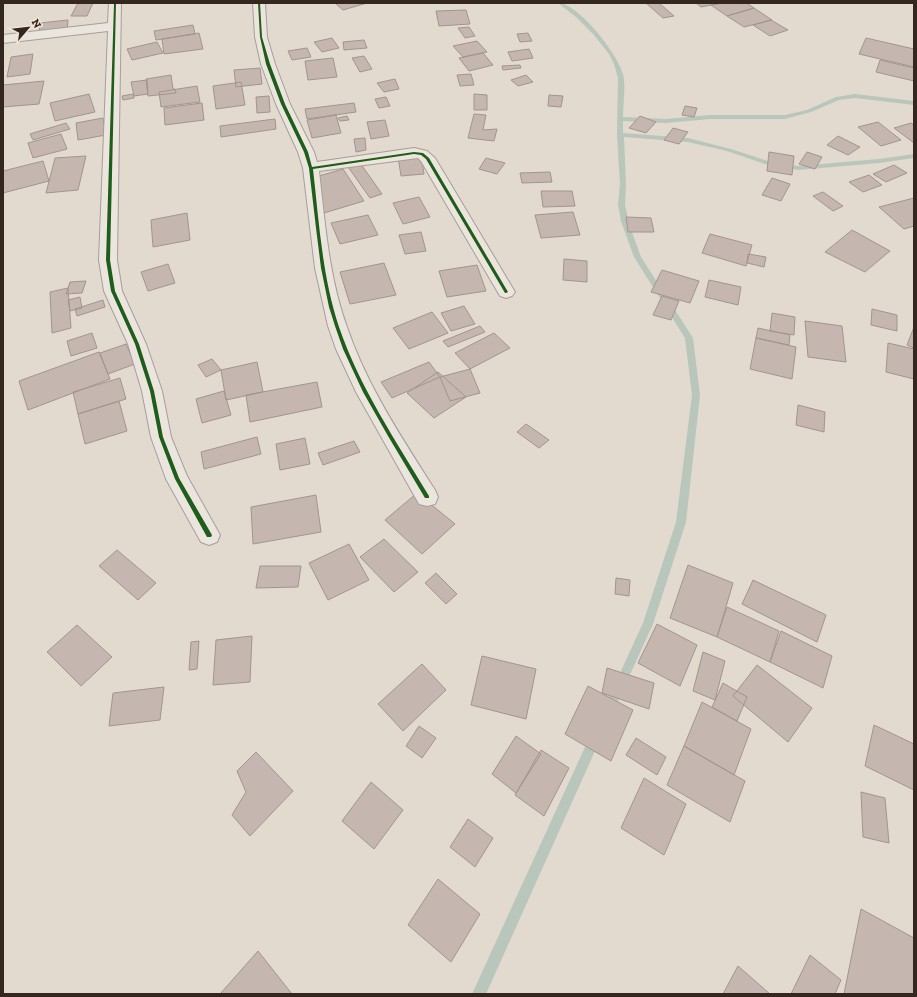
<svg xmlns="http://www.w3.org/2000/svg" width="917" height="997" font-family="'Zilla Slab',serif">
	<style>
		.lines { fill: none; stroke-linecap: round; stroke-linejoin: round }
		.stream { fill: #b9c6bb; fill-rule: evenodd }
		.building { fill: #c5b7b0; stroke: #a2958e }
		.minor-casing { stroke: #a79f97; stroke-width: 2 }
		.minor { fill: #eae5df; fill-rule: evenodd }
		.cycleway-casing { stroke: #f2e5d6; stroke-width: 3 }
		.cycleway { fill: #1b5e20; fill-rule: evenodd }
	</style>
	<rect width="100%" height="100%" fill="#e2d9cf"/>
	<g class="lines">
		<!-- stream -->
		<path class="stream" d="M558,3C578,3 618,54 623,74C626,86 623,104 623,117L666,119L710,115H785L807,110L836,97L855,94L914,101V105L855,98L839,100L811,112L785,119H710L666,123L623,121V133L688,138L731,149L771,162L798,166L879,159L914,154V158L879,163L798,170L768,165L727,151L688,142L624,137L626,184L625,205L630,227L641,257L693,338L700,395L686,522L653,624L612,714L608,715L604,714L603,710L643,623L676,522L692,395L685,338L634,257L621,221L618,205L620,184L617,135L618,78L614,64L609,54L594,35L576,17Z
			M595,733L599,734L600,738L599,742L486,994H472L591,734Z"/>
	</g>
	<!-- building -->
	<path class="building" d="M78,3H93L87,16H71Z
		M335,3H367L343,10Z
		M646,3H659L674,16L663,18Z
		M696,3H722L701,7Z
		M721,3H747L754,8L727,16L711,5Z
		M754,8L772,20L744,27L727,16Z
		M466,10L470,24L439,26L436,11Z
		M68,20L67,33L39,36L40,23Z
		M771,20L788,30L770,36L753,25Z
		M193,25L195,34L156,40L154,31Z
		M469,27L475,36L465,38L458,28Z
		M199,33L203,49L164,54L162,39Z
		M528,33L532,41L520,42L517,34Z
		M332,38L339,48L322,52L314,42Z
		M866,38L914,49V67L859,54Z
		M364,40L367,48L344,50L343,42Z
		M477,41L487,52L463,57L453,46Z
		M157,42L163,53L132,60L127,49Z
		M307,48L311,57L292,60L288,51Z
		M529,49L533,58L512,61L508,52Z
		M483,53L493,65L469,71L459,58Z
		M33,54L30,74L7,77L11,57Z
		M364,56L372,69L360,72L352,58Z
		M333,58L337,77L308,80L305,61Z
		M880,60L914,68V81L876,72Z
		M520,65L521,68L503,70L502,66Z
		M260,68L262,84L236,87L234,70Z
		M471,74L474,85L460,86L457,75Z
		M171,75L173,89H175L176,93L148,96L146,79Z
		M526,75L533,82L518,86L511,80Z
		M395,79L399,89L384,92L377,83Z
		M147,80L148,94L134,96L131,82Z
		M44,81L39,104L3,107V85Z
		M241,82L245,105L216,109L213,86Z
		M197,86L200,102L161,107L159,92Z
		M89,94L95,112L55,121L50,103Z
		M133,94L134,98L123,100L122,96Z
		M474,94L487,95V110H474Z
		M549,95L563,96L561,107L548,106Z
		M269,96L270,112L257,113L256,97Z
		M386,97L390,106L379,108L375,99Z
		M202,103L204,120L165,125L164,108Z
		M354,103L356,112L307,119L305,109Z
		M685,106L697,108L694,117L682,115Z
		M474,114L486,115L483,130L497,129L494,141L468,138Z
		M336,115L341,133L312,138L307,120Z
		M347,116L349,120L340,121L338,118Z
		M640,116L656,122L646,133L629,128Z
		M103,118L106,135L78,140L76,123Z
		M275,119L276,129L221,137L220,126Z
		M385,120L389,136L371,139L367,122Z
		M878,122L901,140L881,146L858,127Z
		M66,123L70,129L33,140L30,134Z
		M911,123L914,125V143L894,128Z
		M673,128L688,132L679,144L664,140Z
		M61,134L67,149L33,158L28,143Z
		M838,136L860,147L848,155L827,145Z
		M365,138L366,150L356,152L354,139Z
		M769,152L794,156L792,175L767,171Z
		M807,152L822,157L815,169L799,164Z
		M421,155L424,174L401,176L398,157Z
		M86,156L78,190L46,193L55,158Z
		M486,158L505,163L497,174L479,169Z
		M358,160L382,194L370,198L346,164Z
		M43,161L49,181L3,193V171Z
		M894,165L907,173L886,182L873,174Z
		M343,169L364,201L324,213L305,180Z
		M550,172L552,182L522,183L520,173Z
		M869,175L882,185L863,192L849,182Z
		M772,178L790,184L781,201L762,195Z
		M541,191H572L575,206L543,207Z
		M823,192L843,206L833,211L813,196Z
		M419,197L430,217L403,224L393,203Z
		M914,198V226L904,229L879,207Z
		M573,212L580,235L541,238L535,215Z
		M187,213L190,240L153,247L151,220Z
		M368,215L378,235L340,244L331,223Z
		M626,217L651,218L654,232H628Z
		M852,230L890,251L865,272L825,252Z
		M421,232L426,251L405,254L399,235Z
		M710,234L752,245L746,266L702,253Z
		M748,254L766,257L764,267L747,263Z
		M564,259L587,261V282L563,280Z
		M384,263L396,295L350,304L340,272Z
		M168,264L175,283L148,291L141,272Z
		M477,265L486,291L447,297L439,271Z
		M662,270L699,281L690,303L651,292Z
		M709,280L741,287L738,305L705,297Z
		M86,281L82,293L66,294L70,282Z
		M68,288L71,328L52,333L50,292Z
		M662,296L679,301L671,320L653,315Z
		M80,297L82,308L70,311L68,300Z
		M103,300L105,307L77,316L75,309Z
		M464,306L475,324L451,331L441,313Z
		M872,309L897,315V331L871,325Z
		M432,312L448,333L409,349L393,328Z
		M772,313L795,317L794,335L770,331Z
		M805,321L842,326L846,362L808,357Z
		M480,326L485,332L448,347L443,341Z
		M914,327V348L907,345Z
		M758,328L790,335L789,345L756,338Z
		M92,333L97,348L71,356L67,341Z
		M494,333L510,348L470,369L455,353Z
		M756,338L796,347L792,379L750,369Z
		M888,343L914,349V379L886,372Z
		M126,344L135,364L108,374L100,353Z
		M99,352L110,379L28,410L19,381Z
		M212,359L221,370L206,377L198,365Z
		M257,362L263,392L226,400L221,370Z
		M429,362L440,377L392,398L381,382Z
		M470,369L480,393L450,401L440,377Z
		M438,372L466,397L434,418L407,393Z
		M120,378L126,399L78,414L73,392Z
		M317,382L322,407L250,422L246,395Z
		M224,391L231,415L202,423L196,399Z
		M119,401L127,431L85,444L78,414Z
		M798,405L825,412L824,432L796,425Z
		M526,424L549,440L539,448L517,432Z
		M257,437L261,454L204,469L201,452Z
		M305,438L310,464L280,470L276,444Z
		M354,441L360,452L323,465L318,453Z
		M417,493L455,524L422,554L385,520Z
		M316,495L321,532L253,544L251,507Z
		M384,539L418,572L394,592L360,557Z
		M349,544L369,580L328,600L309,563Z
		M117,550L156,583L138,600L99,566Z
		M688,565L733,583L717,637L670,618Z
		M260,566H301L298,587L256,588Z
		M436,573L457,594L446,604L425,583Z
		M616,578L630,580L629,596L615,594Z
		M753,580L826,615L817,642L742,604Z
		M727,607L779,631L770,662L717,637Z
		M657,624L697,645L680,686L638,663Z
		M77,625L112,657L81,686L47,652Z
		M781,631L832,656L823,688L770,662Z
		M252,636L250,682L213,685L216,640Z
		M199,641L197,669L189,670L191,642Z
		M703,652L725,661L715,700L693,691Z
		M482,656L536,669L526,719L471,705Z
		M422,664L446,690L403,731L378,704Z
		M757,665L812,708L788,742L733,696Z
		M607,668L654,683L649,709L602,693Z
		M723,683L747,697L737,721L712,707Z
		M588,686L633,710L611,761L565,734Z
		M164,687L160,720L109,726L113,693Z
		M702,702L751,729L734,775L684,746Z
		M874,725L914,744V790L865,766Z
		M419,726L436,738L422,758L406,746Z
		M516,736L541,754L516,793L492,774Z
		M636,738L666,757L657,775L626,755Z
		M684,746L745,781L730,822L667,785Z
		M541,750L569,768L544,816L515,795Z
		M256,752L293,791L250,836L232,815L246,792L237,771Z
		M644,778L686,804L664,855L621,828Z
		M371,782L403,810L374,849L342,821Z
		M861,792L885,798L889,843L863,837Z
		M468,819L493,838L475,867L450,847Z
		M438,879L480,914L451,962L408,925Z
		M861,909L914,938V994H844Z
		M258,951L292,994H220Z
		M810,955L841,980L835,994H791Z
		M738,966L770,994H723Z"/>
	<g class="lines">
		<defs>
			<path id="minor" d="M109,3H121L117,260L122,291L146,344L162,391L171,437L187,476L220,535L217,542L209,545L201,542L166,479L151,437L142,391L128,344L104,291L99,260L108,31L3,43V35L108,23Z
				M253,3H265L267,37L275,64L290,104L314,152L317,162L414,148L427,151L435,158L515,292L512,296L506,298L500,296L421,161L418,158L319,171C325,223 329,278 347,327C367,386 402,438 435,490L438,497L435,504L427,506L419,504L356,392L336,349L328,326L315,268L303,168L298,152L276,104L261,64L255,37Z"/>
		</defs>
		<!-- minor casing -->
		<use href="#minor" class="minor-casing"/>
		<!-- minor -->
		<use href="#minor" class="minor"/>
		<defs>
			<path id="cycleway" d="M114,3H116L110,260L115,291L139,344L154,391L163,437L179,478L212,535L211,537H207L175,479L159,437L150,391L135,344L111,291L106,260Z
				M258,3H260L262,37L270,64L285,104L308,152L312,167L414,152L423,153L429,158L508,292L506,293H505L426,159L421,155L414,154L313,169C319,221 322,276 339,327C360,388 396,441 429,496V498H425L388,436L363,392L343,349L335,326L329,307L321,268L316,228L309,168L304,152L281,104L266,64L260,37Z"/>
		</defs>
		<!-- cycleway casing -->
		<use href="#cycleway" class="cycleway-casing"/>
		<!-- cycleway -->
		<use href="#cycleway" class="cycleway"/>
	</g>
	<!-- border -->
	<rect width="917" height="997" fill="none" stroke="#352720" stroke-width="8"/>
	<!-- north arrow -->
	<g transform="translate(28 28) rotate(62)" stroke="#f2e5d6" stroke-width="3" paint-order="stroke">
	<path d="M0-3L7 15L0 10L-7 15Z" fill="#352720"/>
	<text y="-6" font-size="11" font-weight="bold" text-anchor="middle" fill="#352720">N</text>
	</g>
</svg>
